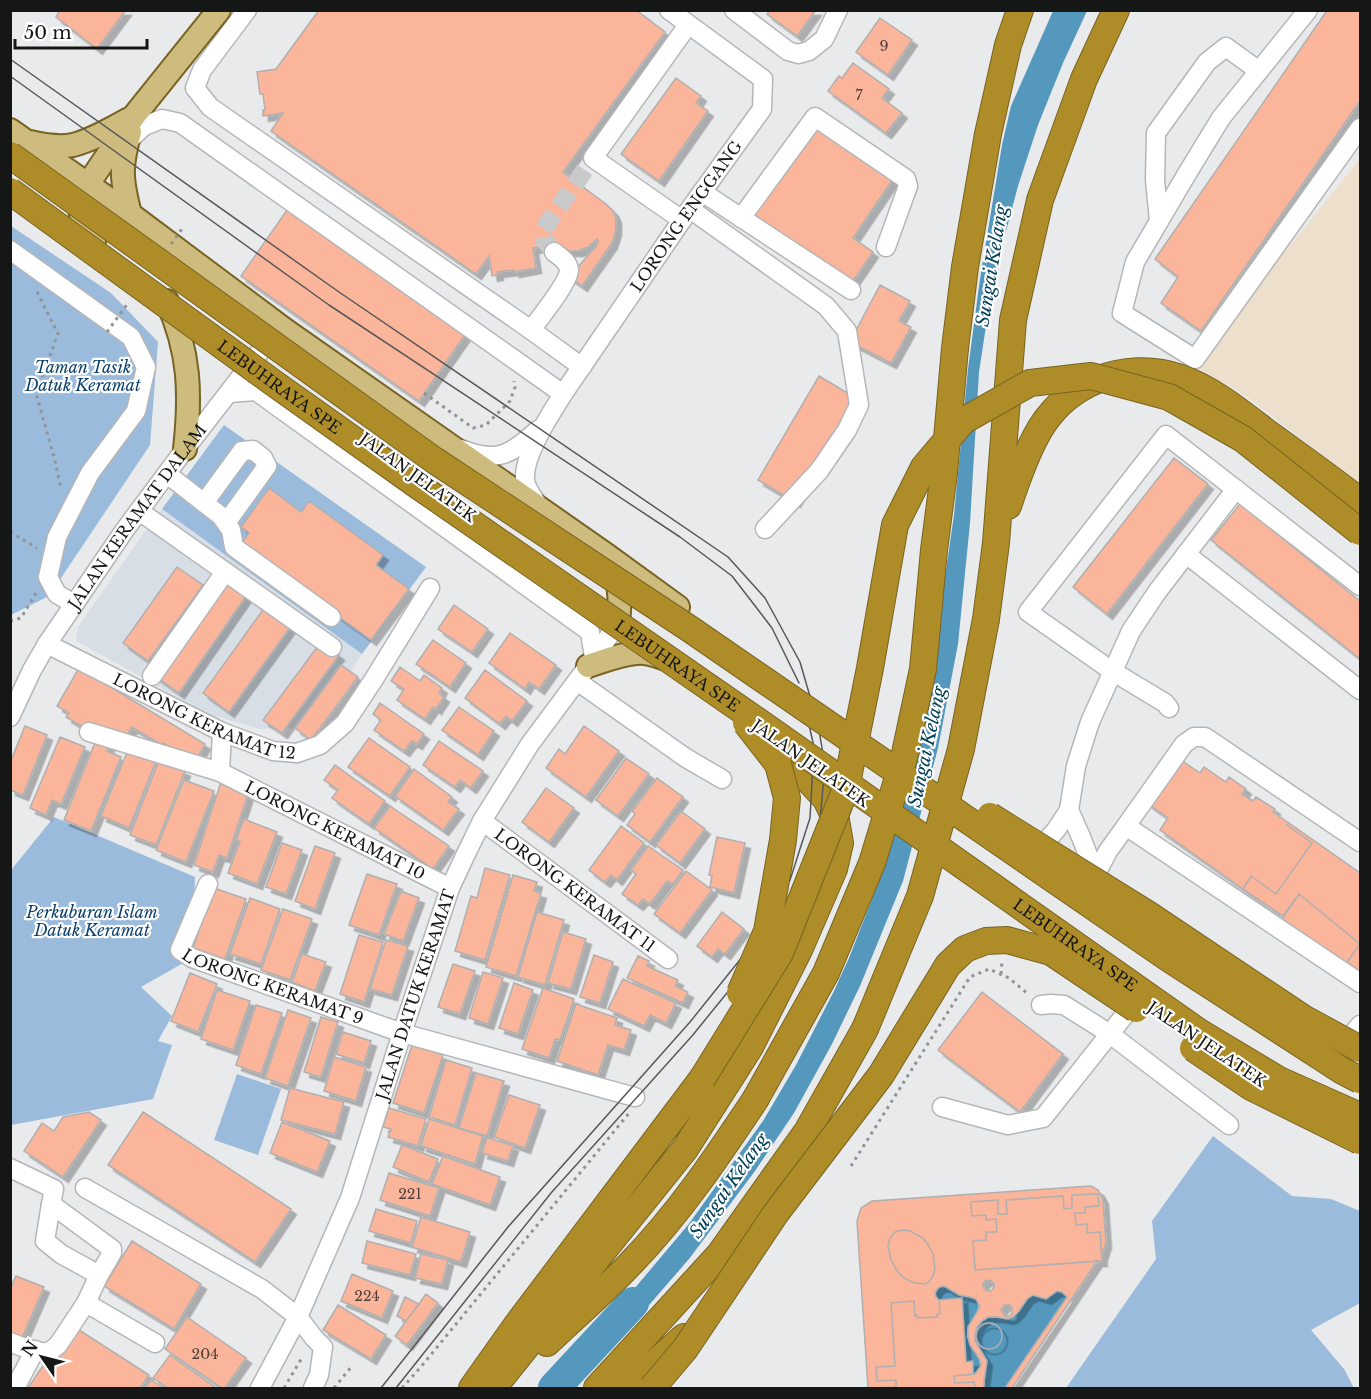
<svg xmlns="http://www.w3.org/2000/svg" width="1371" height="1399" font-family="'Libre Baskerville',serif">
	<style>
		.built { fill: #d8dee6 }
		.industrial { fill: #ecdfcb }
		.green { fill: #9bbbdd }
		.water { fill: #5498bd }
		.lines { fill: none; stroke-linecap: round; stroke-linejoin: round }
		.river { stroke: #5498bd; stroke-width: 32 }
		.building { fill: #fab59b; stroke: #b1afaf; stroke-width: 1.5; fill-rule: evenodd; filter: url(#shadow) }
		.minor-tunnel { stroke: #c9cacc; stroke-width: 18; stroke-dasharray: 18 9; stroke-linecap: butt }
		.minor-casing { stroke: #b5b6b8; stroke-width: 21 }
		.major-casing { stroke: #786322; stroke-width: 26 }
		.highway-casing { stroke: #786322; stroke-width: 28 }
		.path { stroke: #929394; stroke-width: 3; stroke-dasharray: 3 4.5; stroke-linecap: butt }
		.minor { stroke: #fff; stroke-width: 18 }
		.major { stroke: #cebb7e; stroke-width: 22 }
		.highway { stroke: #ae8d28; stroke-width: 26 }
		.tram { stroke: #575859; stroke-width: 1.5 }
		.highway-bridge-casing { stroke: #786322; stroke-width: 28; stroke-linecap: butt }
		.path-bridge { stroke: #929394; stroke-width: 3; stroke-dasharray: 3 4.5; stroke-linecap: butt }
		.highway-bridge { stroke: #ae8d28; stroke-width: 26 }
		.labels { text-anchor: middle; stroke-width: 4.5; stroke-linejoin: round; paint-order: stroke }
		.number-label { font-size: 14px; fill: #4e3e37 }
		.street-label { font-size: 16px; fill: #151616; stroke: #fff }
		.park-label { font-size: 16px; font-style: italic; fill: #0c416f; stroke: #fff }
		.water-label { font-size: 18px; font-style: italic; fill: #03405a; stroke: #fff }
	</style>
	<defs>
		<filter id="shadow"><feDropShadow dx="5.5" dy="5.5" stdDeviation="0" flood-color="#0004"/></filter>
	</defs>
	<rect width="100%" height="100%" fill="#e9eaec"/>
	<!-- built -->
	<path class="built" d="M162,509L362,654L327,709L298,728L260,729L211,715L76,641L78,627L152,521Z"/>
	<!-- industrial -->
	<path class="industrial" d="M1360,159V484L1246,396L1193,365Z"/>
	<!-- green -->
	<path class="green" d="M11,226L111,293L158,342L150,445L49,596L11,615Z
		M224,425L426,567L362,654L162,509Z
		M54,817L195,877L192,958L141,987L172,1016L158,1041L172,1045L153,1099L11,1125V870Z
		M237,1074L281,1089L258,1155L214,1140Z
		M1213,1136L1292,1196L1331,1199L1360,1211V1303L1311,1330L1344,1369L1354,1388H1066L1156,1259L1152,1221Z"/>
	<!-- water -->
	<path class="water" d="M1053,11H1087L1063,63L1038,125L1018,186L993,280L979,372L970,523L958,644L938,748L903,881L860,986L832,1044L794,1113L755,1171L689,1259L617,1342L596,1327L629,1295L688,1225L763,1121L796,1065L834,991L849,958L881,876L918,745L934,653L954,515L968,369L980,279L1002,145L1011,106Z
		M939,1287H946L961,1296L970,1297L976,1299L979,1304C978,1316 966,1323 967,1336C969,1351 991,1363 973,1374V1362H966L962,1298L939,1300L936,1297L935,1293Z
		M1058,1291L1061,1292L1067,1297L1005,1388H984L987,1361L975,1341V1331L979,1324L988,1318L1012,1317C1021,1311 1024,1301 1032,1295L1046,1299L1055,1292Z"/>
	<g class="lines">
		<!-- river -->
		<path class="river" d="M554,1388L633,1303"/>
	</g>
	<!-- building -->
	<path class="building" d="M60,10H126L97,49L56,17Z
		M319,10H636L665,32L563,172L606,204L613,211L616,218V230L612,243L582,286L569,277L597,245L598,241L597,239L588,247L578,251H566L551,245L533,248L536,268L514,272V270L497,272L498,275L492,276L489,256L476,274L271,131L283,113L263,116V110H265L263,94H260L257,72L276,69Z
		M770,10H816L797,36L767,14Z
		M1324,10H1360V101L1201,331L1161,303L1178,277L1155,259L1326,12Z
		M880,18L912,40L888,75L856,52Z
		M853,63L889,89L882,98L902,113L886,133L828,91L839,76L842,78Z
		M676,78L701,96L696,103L708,111L659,181L621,154Z
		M813,125L893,179L853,238L873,252L847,290L747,222Z
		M287,210L465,335L419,401L241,276Z
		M880,285L910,301L899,321L911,327L891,363L850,342Z
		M819,376L856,398L795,502L758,480Z
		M1174,458L1208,484L1107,614L1073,587Z
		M269,488L301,512L309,501L383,555L376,565L409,589L371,640L240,545L249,533L241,527Z
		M1240,504L1360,601V659L1211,540Z
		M177,567L203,585L148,661L123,643Z
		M222,573L249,592L179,693L151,673Z
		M454,605L488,629L472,652L438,629Z
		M265,607L291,626L229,712L203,693Z
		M510,633L556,665L539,689L529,682L525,689L489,663Z
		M433,640L466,663L450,687L416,664Z
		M321,642L339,655L282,733L263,720Z
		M341,665L358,677L311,740L295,728Z
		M400,667L420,681L424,675L442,688L439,693L444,697L436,709L433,707L425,719L397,700L404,689L391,681Z
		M79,668L205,744L195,762L163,743L162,745L132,727L123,741L90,731L66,717L69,713L57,706Z
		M485,670L527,701L512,721L506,716L500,724L465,698Z
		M380,703L424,734L417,744L412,741L404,751L374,730L381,720L373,714Z
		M459,707L494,731L478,755L442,730Z
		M25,726L47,735L23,795L10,790V763Z
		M584,726L619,751L586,797L546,768L559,749L565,754Z
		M60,737L85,747L61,804L52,800L46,815L30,808Z
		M369,738L410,767L390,796L348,767Z
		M96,740L109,746L107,751L121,757L91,831L64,820Z
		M439,741L483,771L471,788L460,780L455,787L423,765Z
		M128,750L156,761L129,828L101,816Z
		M626,758L649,774L618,816L596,800Z
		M1178,758L1200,773L1204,767L1226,782L1229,777L1246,789L1242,794L1253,801L1256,797L1275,809L1273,812L1289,823L1287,825L1312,843L1276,894L1251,876L1243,889L1160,830L1168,818L1147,803Z
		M159,760L185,771L156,845L130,835Z
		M335,765L385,801L369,824L332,798L338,790L324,780Z
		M414,769L452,797L448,802L459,809L443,830L395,796Z
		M657,778L683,797L650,842L627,825L635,814L632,811Z
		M184,780L214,791L186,862L156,850Z
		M221,782L249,791L227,858L219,855L213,872L194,865Z
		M546,788L574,808L549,842L522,822Z
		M390,806L449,846L433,869L374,828Z
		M681,811L705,829L680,863L656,845Z
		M244,819L277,832L257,884L228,873L240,841L236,840Z
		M1289,823L1360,873V972L1347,962L1360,944L1299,894L1283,916L1243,889L1251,876L1276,894L1312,843L1287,825Z
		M621,826L644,843L617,880L611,875L605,882L589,870Z
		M717,837L745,843L734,893L710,887L712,876L709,875Z
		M282,843L302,850L286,894L266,887Z
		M315,846L335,853L315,909L295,901Z
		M648,846L683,870L673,884L667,881L650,904L643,899L638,905L622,894L636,874L631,870Z
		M485,868L510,875L485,960L455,951L471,896L477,898Z
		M686,871L712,890L680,933L654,914Z
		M367,874L397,884L379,935L349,925Z
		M513,875L537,882L534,891L541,893L516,976L486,967Z
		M214,888L246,899L225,959L193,948Z
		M401,891L419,898L403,941L384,934Z
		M1299,894L1360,944L1346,964L1282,919Z
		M1299,894L1360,944L1346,964L1282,919Z
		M1299,894L1360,944L1346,964L1282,919Z
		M250,898L280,909L261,964L230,954Z
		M283,909L312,919L290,980L261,970Z
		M537,912L564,920L545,985L518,977Z
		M722,912L744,929L725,954L718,949L712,957L697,946Z
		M563,932L586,939L571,989L548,983Z
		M359,935L383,942L364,1002L340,994Z
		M386,940L408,946L392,995L370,989Z
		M302,954L326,962L315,991L292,982Z
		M594,955L613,962L600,1003L580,997Z
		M638,956L649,961L647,966L678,980L675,986L688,992L683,1003L627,978Z
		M453,964L475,971L460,1014L438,1007Z
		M483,972L503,978L488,1024L469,1018Z
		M190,973L217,984L198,1032L171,1021Z
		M623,979L676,1003L666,1023L650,1015L644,1026L608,1009Z
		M514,983L533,990L518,1034L499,1028Z
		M543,988L574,999L560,1040L555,1039L549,1058L522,1049Z
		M217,990L250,1001L233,1050L201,1039Z
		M982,992L1063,1054L1020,1112L938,1050Z
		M576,1004L617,1018L615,1025L631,1030L624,1050L608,1045L598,1075L557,1061Z
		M256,1005L282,1013L261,1074L236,1065Z
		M288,1010L311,1018L288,1086L265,1078Z
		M321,1017L338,1022L321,1077L304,1072Z
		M343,1032L371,1041L364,1063L336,1054Z
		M412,1045L443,1055L424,1113L393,1103Z
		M334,1057L366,1067L356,1101L324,1091Z
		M446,1060L472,1068L455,1125L429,1117Z
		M476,1073L504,1081L487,1136L459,1128Z
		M290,1088L344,1102L335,1134L281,1120Z
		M509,1095L540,1105L525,1148L494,1137Z
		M389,1108L426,1119L418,1146L388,1137L391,1129L383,1127Z
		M89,1112L101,1120L63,1177L24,1151L42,1123L54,1131L63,1117Z
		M143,1112L291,1209L255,1262L108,1165Z
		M429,1119L483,1136L475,1164L421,1146Z
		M282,1122L330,1141L317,1172L270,1153Z
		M487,1137L513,1146L508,1161L482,1153Z
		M402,1145L438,1159L429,1182L393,1167Z
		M443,1156L500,1177L490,1205L432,1184Z
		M389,1173L439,1188L430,1216L380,1200Z
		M1091,1186L1098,1190L1103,1199L1106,1243L1102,1255L1100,1232L1087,1233V1224L1076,1225L1075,1213H1085V1207L1099,1206L1098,1194L1072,1195V1208L1064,1209L1063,1196L1006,1200L1007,1214H998V1200L971,1202L972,1216L986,1215V1220L996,1219L997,1232H986V1240L973,1241L975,1270L1097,1261L1012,1388H1005L1067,1297L1062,1292L1057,1291L1046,1299L1033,1295L1027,1299L1019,1311L1013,1317L1008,1319L997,1317H988L982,1321L977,1327L975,1334V1341L987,1361L984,1381V1388H975L974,1382L955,1383L954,1376L975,1374L981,1366L980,1360L970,1345L968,1336V1327L980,1307L976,1299L970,1297L959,1295L946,1287L942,1286L938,1288L935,1293L936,1297L939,1300L940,1314H937V1317L918,1318L917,1315L915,1316L914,1301L891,1303L895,1366L876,1367L877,1381L896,1380V1387L868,1388L857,1221L861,1208L872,1201ZM903,1230L910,1231L923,1238L928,1245L933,1254L935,1268L933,1276L929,1282L925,1284L914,1283L904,1278L898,1272L891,1260L888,1246L890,1238L895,1232ZM990,1280L994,1283V1287L991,1291H988L984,1289L983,1284L985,1281ZM1005,1305H1010L1012,1308V1313L1009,1316H1005L1002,1312L1001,1309Z
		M1098,1194L1099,1206L1085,1207V1213H1075L1076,1225L1087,1224V1233L1100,1232L1102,1261L975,1270L973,1241L986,1240V1232H997L996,1219L986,1220V1215L972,1216L971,1202L998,1200V1214H1007L1006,1200L1063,1196L1064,1209L1072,1208V1195Z
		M376,1209L417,1221L411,1243L369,1231Z
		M421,1217L470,1232L461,1262L412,1247Z
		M903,1230L910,1231L923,1238L928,1245L933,1254L935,1268L933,1276L929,1282L925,1284L914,1283L904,1278L898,1272L891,1260L888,1246L890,1238L895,1232Z
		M132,1241L201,1284L174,1329L104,1286Z
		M367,1241L416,1254L410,1275L362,1263Z
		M421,1254L448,1260L442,1284L415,1278Z
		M352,1274L393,1291L382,1318L341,1301Z
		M16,1276L44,1287L22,1338L10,1333V1289Z
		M426,1294L438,1303L407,1345L395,1336Z
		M405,1297L419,1304L406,1321L397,1316Z
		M962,1298L966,1362L973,1361V1374L954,1376L955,1383L974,1382L975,1388H878L896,1387V1380L877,1381L876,1367L895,1366L891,1303L914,1301L915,1316L917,1315L918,1318L937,1317V1314H940L939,1300Z
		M338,1305L386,1335L371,1359L323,1330Z
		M187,1317L246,1358L225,1388H222L165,1349Z
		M976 1336a13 13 0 1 1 26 0a13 13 0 1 1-26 0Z
		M976 1336a13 13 0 1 1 26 0a13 13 0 1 1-26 0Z
		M76,1328L149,1375L140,1388H28L50,1355Z
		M170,1355L216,1388H168L153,1378Z
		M151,1380L163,1388H145Z"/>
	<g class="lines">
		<!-- minor-tunnel -->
		<path class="minor-tunnel" d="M554,252L544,240L543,230L593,158"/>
		<defs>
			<g id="minor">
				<path d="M247,10L202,70L195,88L210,107L531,330L582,367"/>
				<path d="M734,10L788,51L798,54L809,51L824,39L838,10"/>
				<path d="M1308,10L1221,118L1188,172L1135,262L1122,313L1195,359L1360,128"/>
				<path d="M127,142L144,126L162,119L180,123L563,394"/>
				<path d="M702,192L851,290"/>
				<path d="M690,209L826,306L847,331L859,405L847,430L819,471L765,529"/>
				<path d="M741,218L815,117L906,179L908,186L886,247"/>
				<path d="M682,220L593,158L688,25"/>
				<path d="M1159,221L1155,180L1156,133L1207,62L1226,47L1259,71"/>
				<path d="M10,250L131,337L146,367L136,411L90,473L57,537L48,577L57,594L74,604"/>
				<path d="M531,330C539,319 569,282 569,270C568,261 560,257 554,252"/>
				<path d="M229,393L256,391L590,632L594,658"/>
				<path d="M461,449C499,464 510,454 538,430"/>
				<path d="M167,474L221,516L231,530L234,547L331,617"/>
				<path d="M204,503L242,451L253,450L263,458L267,466L226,523"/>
				<path id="s1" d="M538,505C533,497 526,489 525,480C523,455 550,415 563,394L682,220L762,109L763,79L669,10"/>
				<path d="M139,511L332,647"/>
				<path d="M1186,554L1360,690"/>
				<path id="s2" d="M47,644L222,732L273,751L297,753L320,745L345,723L374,679L430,588"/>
				<path d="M152,676L225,572"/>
				<path d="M577,681L686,758L722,779"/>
				<path d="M1169,708L1165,703L1112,671L1028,612L1166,435L1360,586"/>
				<path id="s3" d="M10,717L32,670L47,644L124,531L185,449L276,331"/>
				<path id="s4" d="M89,732L220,772L450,888"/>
				<path d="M220,772L222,732"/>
				<path d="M1069,810L1081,837L1099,883"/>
				<path id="s5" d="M482,821L668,959"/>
				<path d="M1126,826L1184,744L1194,737H1205L1360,842"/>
				<path d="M1033,854L1041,847L1056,830L1069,810L1076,766L1090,722L1131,631L1157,592L1236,489"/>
				<path d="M1095,876L1108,851L1126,826L1360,983"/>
				<path id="s6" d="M208,884L180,950L192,958L402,1033L635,1097"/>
				<path d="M1041,1005L1051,1004L1064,1005L1110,1034L1229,1125"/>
				<path d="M1334,1041L1350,1037L1360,1025"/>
				<path d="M942,1107L1008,1125L1043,1118L1139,997"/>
				<path d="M10,1168L54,1189L51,1204L112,1249V1253L99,1275L86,1303L58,1345C55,1347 53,1350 50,1351C41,1355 19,1346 10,1342"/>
				<path d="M85,1188L262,1289L298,1317L314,1338L323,1347L319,1375L313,1388"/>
				<path d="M51,1204L45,1241L61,1254L99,1275"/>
				<path d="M86,1303L155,1343"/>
				<path d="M15,1388L35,1350"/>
				<path id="s7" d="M260,1388L298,1317L350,1198L402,1033L450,888L464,858L482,821L530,744L594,658L618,623"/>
			</g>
			<path id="major" d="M10,130L130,214L285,330L605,554L678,607
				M130,132C120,167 121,179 130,214
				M30,142C43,145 59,148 73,145C92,140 111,129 129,119
				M94,241C84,225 76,212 82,193L134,116L219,10
				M167,301C190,352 191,394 185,449
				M613,569C621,586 620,604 618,623
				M588,666C604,661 620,654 637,653C647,652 657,656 666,659"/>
			<path id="highway" d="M955,348L965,267L988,134L1008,45L1020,10
				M1008,506C1016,482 1024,459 1035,438C1062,384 1123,358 1181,378C1212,389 1239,411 1265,431C1297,454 1329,477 1360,501
				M986,619L996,543L1013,320L1040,200L1084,79L1116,10
				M547,1343C574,1317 604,1292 630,1264C678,1215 717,1157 755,1100
				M472,1388L516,1326L702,1079
				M493,1388L685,1149L750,1047L799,950L834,869L840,843L836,820L826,799L766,735
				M597,1388L719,1255L808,1130L865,1029
				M627,1388L684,1337"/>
		</defs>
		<!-- minor casing -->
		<use href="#minor" class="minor-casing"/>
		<!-- major casing -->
		<use href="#major" class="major-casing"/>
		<!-- highway casing -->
		<use href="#highway" class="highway-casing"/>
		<!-- path -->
		<path class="path" d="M37,292L58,334L36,393L55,461L61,489
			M424,393L473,428L486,425L510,401L515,387L514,381
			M10,532L37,548
			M10,621L21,618L36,593
			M1001,974L1002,960
			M851,1166L970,977L989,969L1009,978L1028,994
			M284,1388L303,1356
			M334,1388L352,1366
			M402,1388L420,1368L630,1112"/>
		<!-- minor -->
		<use href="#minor" class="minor"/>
		<!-- major -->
		<use href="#major" class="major"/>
		<!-- highway -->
		<use href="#highway" class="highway"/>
		<!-- tram -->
		<path class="tram" d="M10,59L339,292L728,557L765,598L800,662L818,724L825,766L820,820L800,883L761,951L692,1036L551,1193L396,1388
			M10,76L329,305L680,537L732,576L772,628L799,683
			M381,1388L508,1227L690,1022L759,936L790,880L810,818L814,747L805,707"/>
		<defs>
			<g id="highway-bridge">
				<path d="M10,155L434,460L690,629L1168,958L1341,1070L1360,1080"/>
				<path id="s8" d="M10,191L275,384L417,485L769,729L1199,1032L1279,1080L1360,1116"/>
				<path d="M990,816L1149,915L1303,1018L1360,1049"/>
				<path d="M740,993L767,931L783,840L787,798L778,764L746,723"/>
				<path d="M865,1029L920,896L961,749L986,619"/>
				<path d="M1193,1048L1251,1087L1360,1141"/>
				<path d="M702,1079L780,953L846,788L870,668L895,525L924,467L963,421L1030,383L1091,376L1169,397L1243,439L1360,532"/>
				<path d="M755,1100L826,973L872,863L904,758L923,669L934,550L944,473L955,348"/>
				<path d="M652,1388L685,1349L776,1213L881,1075L948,965L965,949L986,941L1007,940L1051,952L1136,1009"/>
			</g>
		</defs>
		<!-- highway-bridge casing -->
		<use href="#highway-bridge" class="highway-bridge-casing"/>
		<!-- path-bridge -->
		<path class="path-bridge" d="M171,244L182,229
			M107,332L128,303"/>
		<!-- highway-bridge -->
		<use href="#highway-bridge" class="highway-bridge"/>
	</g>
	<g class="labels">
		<!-- number labels -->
		<g class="number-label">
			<text x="884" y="51">9</text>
			<text x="859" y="100">7</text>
			<text x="410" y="1199">221</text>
			<text x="367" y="1301">224</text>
			<text x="205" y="1359">204</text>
		</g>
		<!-- street labels -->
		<g class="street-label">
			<text dy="6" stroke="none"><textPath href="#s1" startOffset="340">LORONG ENGGANG</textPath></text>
			<text dy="6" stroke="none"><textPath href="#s8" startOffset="333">LEBUHRAYA SPE</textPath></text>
			<text transform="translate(418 477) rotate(36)" y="6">JALAN JELATEK</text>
			<text dy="6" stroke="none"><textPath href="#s3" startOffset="238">JALAN KERAMAT DALAM</textPath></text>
			<text dy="6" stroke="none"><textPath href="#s8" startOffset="819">LEBUHRAYA SPE</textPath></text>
			<text dy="6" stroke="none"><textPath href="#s2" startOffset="174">LORONG KERAMAT 12</textPath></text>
			<text transform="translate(811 763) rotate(35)" y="6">JALAN JELATEK</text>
			<text dy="6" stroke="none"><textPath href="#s4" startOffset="266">LORONG KERAMAT 10</textPath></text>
			<text dy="6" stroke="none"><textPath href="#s5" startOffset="116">LORONG KERAMAT 11</textPath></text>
			<text dy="6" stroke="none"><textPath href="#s8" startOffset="1305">LEBUHRAYA SPE</textPath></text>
			<text dy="6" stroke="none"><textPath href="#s6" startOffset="172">LORONG KERAMAT 9</textPath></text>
			<text dy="6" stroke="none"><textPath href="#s7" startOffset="424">JALAN DATUK KERAMAT</textPath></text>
			<text transform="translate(1207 1044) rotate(34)" y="6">JALAN JELATEK</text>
		</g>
		<!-- park labels -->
		<g class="park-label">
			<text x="83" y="373">Taman Tasik<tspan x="83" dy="18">Datuk Keramat</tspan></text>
			<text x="92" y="918">Perkuburan Islam<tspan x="92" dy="18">Datuk Keramat</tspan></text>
		</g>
		<!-- water labels -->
		<g class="water-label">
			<text transform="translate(992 266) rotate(-81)" y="6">Sungai Kelang</text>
			<text transform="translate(927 747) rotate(-78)" y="6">Sungai Kelang</text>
			<text transform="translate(729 1186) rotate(-55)" y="6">Sungai Kelang</text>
		</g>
	</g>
	<!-- border -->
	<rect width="1371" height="1399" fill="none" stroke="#151616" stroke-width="24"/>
	<!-- north arrow -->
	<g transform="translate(42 1357) rotate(305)" stroke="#ffffff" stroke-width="4.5" paint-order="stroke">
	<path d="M0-4.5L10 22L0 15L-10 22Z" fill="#151616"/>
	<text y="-9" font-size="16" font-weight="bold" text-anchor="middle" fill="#151616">N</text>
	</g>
	<!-- scale -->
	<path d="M15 39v9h132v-9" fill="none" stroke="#151616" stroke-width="3"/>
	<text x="24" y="39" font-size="18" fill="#151616" stroke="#ffffff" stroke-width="4.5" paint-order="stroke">50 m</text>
</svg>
